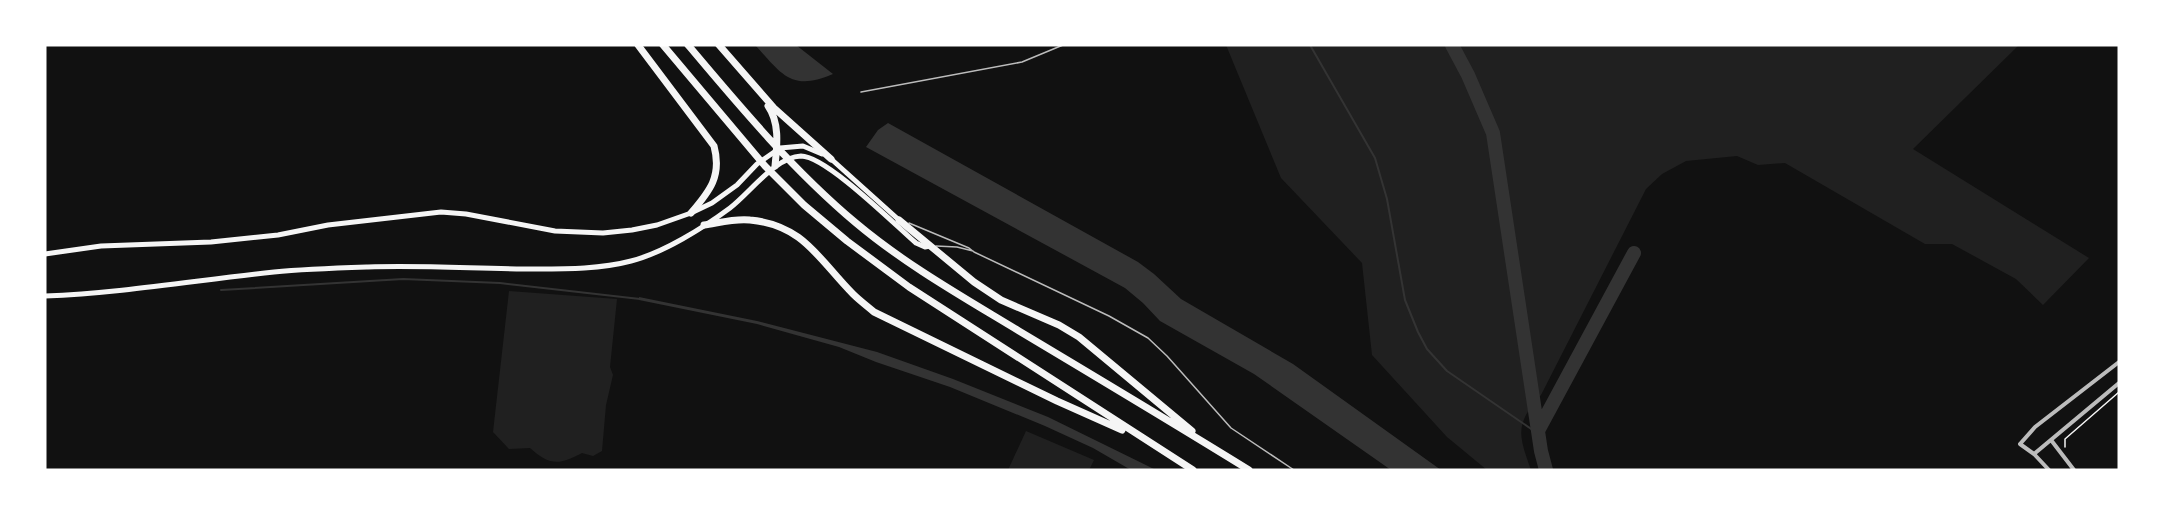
<svg xmlns="http://www.w3.org/2000/svg" width="2164" height="515" font-family="'Public Sans',sans-serif">
	<style>
		.green { fill: #202020 }
		.water { fill: #333 }
		.lines { fill: none; stroke-linecap: round; stroke-linejoin: round }
		.stream { stroke: #333; stroke-width: 2 }
		.river { stroke: #333; stroke-width: 14 }
		.path { stroke: #f5f5f5; stroke-width: 1.5 }
		.service { stroke: #bcbcbc; stroke-width: 1.5 }
		.minor { stroke: #bcbcbc; stroke-width: 4 }
		.secondary { stroke: #f5f5f5; stroke-width: 5 }
		.motorway { stroke: #f5f5f5; stroke-width: 7 }
	</style>
	<rect width="100%" height="100%" fill="#111"/>
	<!-- green -->
	<path class="green" d="M1226,45H2019L1913,149L2089,258L2043,305L2016,279L1952,244H1925L1785,163L1758,165L1737,156L1686,161L1662,174L1646,189L1541,395C1515,424 1518,434 1531,470H1487L1447,437L1372,355L1362,263L1281,178Z
		M509,291L617,299L610,367L613,375L606,405L602,451L593,456L582,453C559,465 550,466 530,448L509,449L493,432Z
		M1026,431L1094,460L1089,470H1008Z"/>
	<!-- water -->
	<path class="water" d="M755,45H796L833,74C791,92 782,74 755,45Z
		M888,123L1138,262L1154,274L1181,299L1293,364L1441,470H1391L1254,374L1160,321L1143,303L1125,288L866,147L878,130Z
		M639,297L757,321L877,352L953,379L1048,417L1156,470H1131L1093,448L1045,426L950,387L876,362L839,347L757,324L639,300Z"/>
	<g class="lines">
		<!-- stream -->
		<path class="stream" d="M1310,45L1375,158L1387,199L1405,300L1418,332L1427,349L1447,371L1540,435
			M221,290L403,279L500,283L640,299"/>
		<!-- river -->
		<path class="river" d="M1452,45L1468,75L1493,133L1541,451L1546,470
			M1539,429L1634,253"/>
		<!-- path -->
		<path class="path" d="M2065,447V439L2119,392"/>
		<!-- service -->
		<path class="service" d="M861,92L1022,62L1063,45
			M909,223L969,248L974,252L1109,316L1148,338L1167,356L1231,428L1294,470
			M936,246L957,247L973,251"/>
		<!-- minor -->
		<path class="minor" d="M2051,440L2074,470
			M2034,454L2119,383
			M2049,470L2034,454L2020,444L2035,427L2119,362"/>
		<!-- secondary -->
		<path class="secondary" d="M830,158L899,220
			M45,254L101,246L211,242L278,235L328,225L441,212L466,214L555,231L603,233L632,230L657,225L691,213L712,203L737,185L757,164L780,148L803,146L822,154
			M45,296C122,293 198,280 274,272C305,269 337,268 368,267C424,265 481,269 537,269C568,269 601,269 631,261C663,253 703,228 730,208C750,193 775,157 801,156C826,156 894,224 916,243L925,247L930,246"/>
		<!-- motorway -->
		<path class="motorway" d="M638,45L714,146C722,176 710,191 691,213
			M663,45L765,166L804,205L847,241L909,287L1193,470
			M688,45C741,108 793,170 856,223C906,265 963,297 1019,331C1096,377 1173,423 1249,470
			M719,45L774,108L831,159
			M768,106C780,123 777,146 775,166
			M899,220L974,282L1001,300L1059,325L1079,337L1192,431
			M704,225C718,223 736,218 750,220C804,225 819,260 853,294C859,300 867,306 874,312L1057,401L1122,430"/>
	</g>
	<!-- border -->
	<rect width="2164" height="515" fill="none" stroke="#ffffff" stroke-width="93"/>
</svg>
